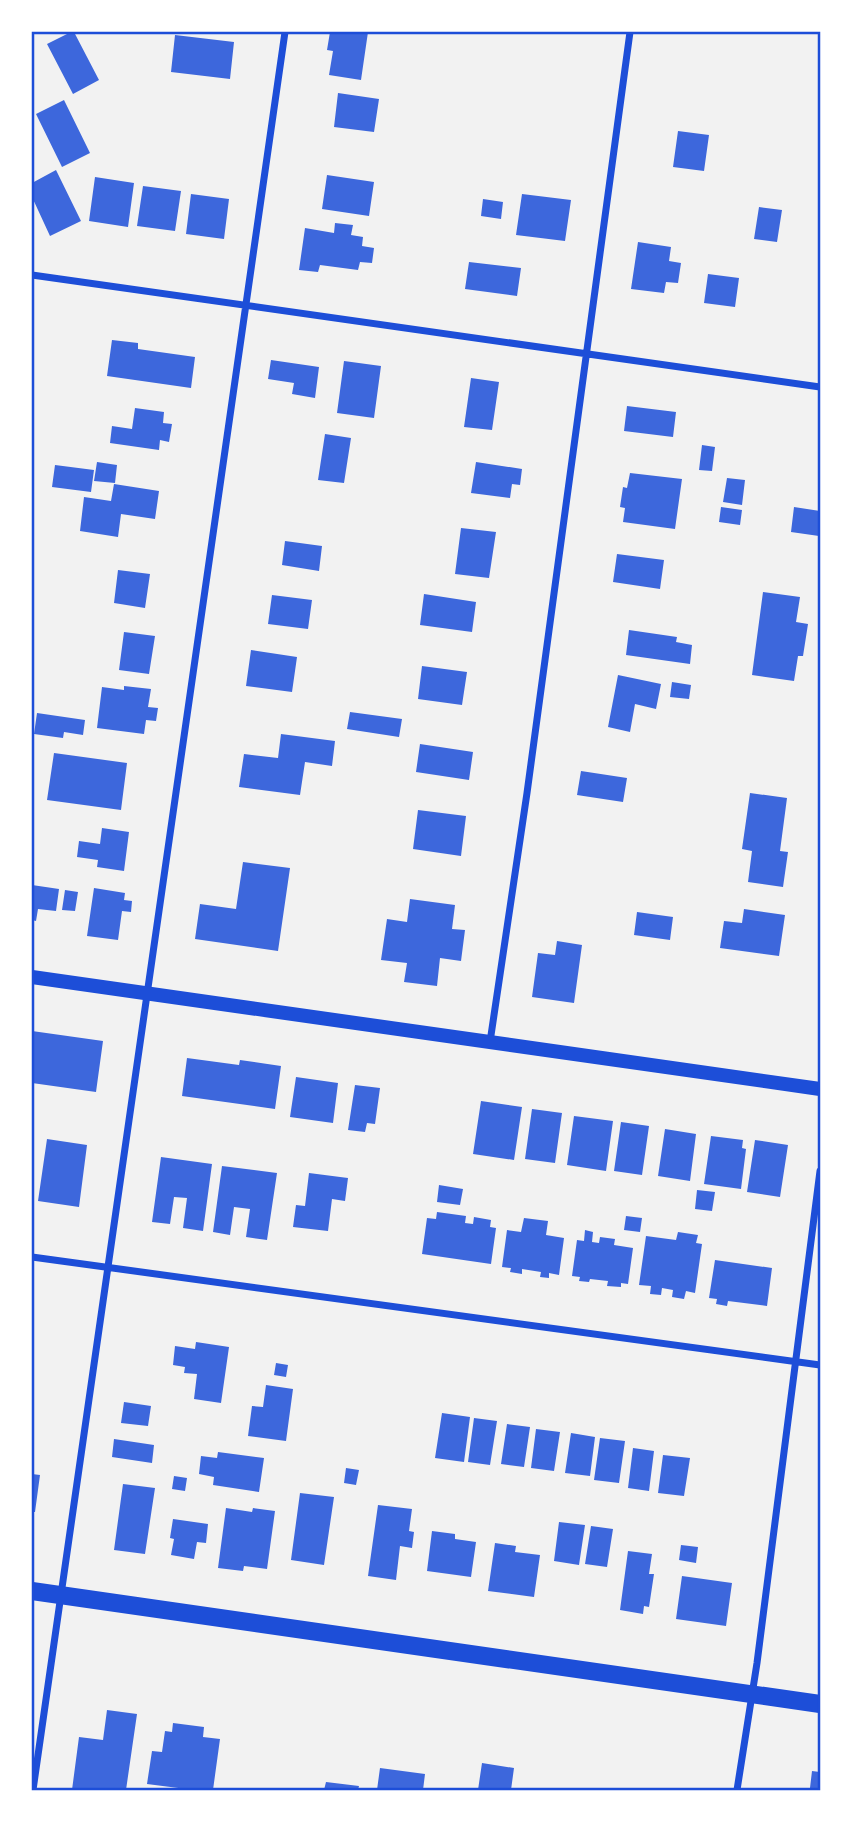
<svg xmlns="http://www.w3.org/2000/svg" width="852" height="1822" font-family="Figtree,sans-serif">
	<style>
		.building { fill: #3d67dc }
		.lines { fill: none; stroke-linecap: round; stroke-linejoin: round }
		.minor { stroke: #1d4ed8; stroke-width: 7 }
		.secondary { stroke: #1d4ed8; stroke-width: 14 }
		.primary { stroke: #1d4ed8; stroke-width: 18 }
		.neatline { fill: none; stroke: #1d4ed8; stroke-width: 2.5 }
	</style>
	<rect width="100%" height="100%" fill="#f2f2f2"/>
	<!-- building -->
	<path class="building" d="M71,32H74L99,80L73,94L47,44Z
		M330,32H368L361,80L329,75L333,51L327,50Z
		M175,35L234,42L230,79L171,72Z
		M338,93L379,99L374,132L334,127Z
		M64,100L90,153L62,167L36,114Z
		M678,131L709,135L704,171L673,167Z
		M56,170L81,221L50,236L32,197V183Z
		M327,175L374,182L369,216L322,209Z
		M95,177L134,183L128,227L89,221Z
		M143,186L181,191L175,231L137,226Z
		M191,194L229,199L224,239L186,234Z
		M522,194L571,200L565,241L516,235Z
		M483,199L503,202L501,219L481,216Z
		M759,207L782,210L777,242L754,239Z
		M335,223L353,225L351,235L363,237L362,246L374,248L372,263L360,262L358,270L320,265L318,272L299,270L305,228L334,233Z
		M638,242L671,247L669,261L681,263L678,283L666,282L664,293L631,289Z
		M469,262L521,268L517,296L465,289Z
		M708,274L739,278L735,307L704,303Z
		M112,340L138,343V349L195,357L191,388L107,376Z
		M271,360L319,367L315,398L292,394L294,383L268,379Z
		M344,361L381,366L374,418L337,413Z
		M471,378L499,382L492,430L464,427Z
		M627,406L676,412L673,437L624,431Z
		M135,408L164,412L163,423L172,424L169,442L160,440L159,450L110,443L112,426L132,429Z
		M325,434L351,438L344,483L318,480Z
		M702,445L715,447L712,471L699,470Z
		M97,462L117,465L115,483L94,481Z
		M476,462L522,469L520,485L512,484L510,498L471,493Z
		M55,465L94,470L91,492L52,487Z
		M630,473L682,479L675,529L623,522L625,508L620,507L623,487L627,488Z
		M727,478L745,480L742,505L723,502Z
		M114,484L159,491L155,519L121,514L118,537L80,531L84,497L111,501Z
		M721,507L742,510L740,525L719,522Z
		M794,507L820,511L819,536L791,532Z
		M461,528L496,532L489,578L455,574Z
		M285,541L322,546L319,571L282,565Z
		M617,554L664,560L660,589L613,582Z
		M118,570L150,574L145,608L114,603Z
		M763,592L800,597L796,622L808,624L803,656H798L794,681L752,675Z
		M424,594L476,602L472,632L420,625Z
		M272,595L312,600L308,629L268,624Z
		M629,630L677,637L676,642L692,645L690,664L626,655Z
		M124,632L155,636L149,674L119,670Z
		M251,650L297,657L292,692L246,686Z
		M422,666L467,672L462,705L418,699Z
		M618,675L661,684L656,709L635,704L630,732L608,727Z
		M672,682L691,685L689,699L670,697Z
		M124,686L151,689L148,707L158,708L156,721L146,720L144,734L97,728L102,687L124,690Z
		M350,712L402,719L399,737L347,729Z
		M37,713L85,720L83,735L64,732L63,738L34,734Z
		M281,734L335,741L332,766L305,762L300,795L239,787L244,754L278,758Z
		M420,744L473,752L469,780L416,772Z
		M54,753L127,763L121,810L47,800Z
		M581,771L627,778L623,802L577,795Z
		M750,793L787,798L780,851L788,852L783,887L748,882L752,851L742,849Z
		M418,810L466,816L461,856L413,849Z
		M102,828L129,832L124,871L97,867L98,860L77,857L79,841L100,844Z
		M243,862L290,868L278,951L195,939L200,904L236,909Z
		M32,885L59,889L56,911L38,909L36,921L32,920Z
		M94,888L125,893L124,900L132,901L131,912L122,911L118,940L87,936Z
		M65,890L78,892L75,911L62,910Z
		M410,899L455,905L452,929L465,930L461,961L440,958L437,986L404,982L407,963L381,960L387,919L407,922Z
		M744,909L785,915L779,956L720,948L724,921L742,923Z
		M637,912L673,917L670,940L634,935Z
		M557,941L582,945L574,1003L532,997L538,953L555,955Z
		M32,1031L103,1041L96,1092L32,1083Z
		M187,1058L239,1065L240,1060L281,1066L275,1109L182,1096Z
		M296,1077L338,1083L333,1123L290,1117Z
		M355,1085L380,1088L375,1124L367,1123L365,1132L348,1130Z
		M481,1101L522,1107L514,1160L473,1154Z
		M532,1109L562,1113L555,1163L525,1159Z
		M574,1116L613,1121L606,1171L567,1165Z
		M621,1122L649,1126L642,1175L614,1171Z
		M665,1129L696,1134L690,1181L658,1176Z
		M711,1136L743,1140L742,1148L746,1149L741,1189L704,1184Z
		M47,1139L87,1145L79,1207L38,1201Z
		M755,1140L788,1145L780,1197L747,1192Z
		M161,1157L212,1164L203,1231L183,1228L187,1198L174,1197L170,1224L152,1222Z
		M222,1166L277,1173L267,1240L246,1237L250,1209L234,1207L230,1235L213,1232Z
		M309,1173L348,1178L345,1201L332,1199L328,1231L293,1227L296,1205L305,1206Z
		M439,1185L463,1189L460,1205L437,1202Z
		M697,1190L715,1192L712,1211L695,1209Z
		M437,1212L466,1216L465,1223L473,1224L474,1217L491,1220L490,1227L496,1228L491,1264L422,1254L427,1218L436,1219Z
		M626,1216L642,1218L640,1232L624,1230Z
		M524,1218L548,1221L546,1235L564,1238L559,1275L549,1273V1278L540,1277L541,1272L522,1269V1274L510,1272L511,1268L502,1267L507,1230L521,1232Z
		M585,1230L593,1232L592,1242L599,1243L600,1237L615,1239L614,1245L633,1248L628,1284L621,1283V1287L607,1286L608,1281L590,1279L589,1282L579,1281L580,1277L572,1276L577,1240L584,1241Z
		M678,1232L698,1235L696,1243L702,1244L695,1293L686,1291L684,1299L672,1297L673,1290L662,1288L661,1295L650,1294L651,1286L639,1285L646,1236L676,1240Z
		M715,1260L772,1268L767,1306L728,1301L727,1306L716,1304L717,1299L709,1298Z
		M196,1342L229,1347L221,1403L194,1399L197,1374L184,1373L185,1367L173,1365L175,1346L195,1349Z
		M276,1363L288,1365L286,1377L274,1375Z
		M266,1385L293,1389L286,1441L248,1436L252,1406L263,1407Z
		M124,1402L151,1406L148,1426L121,1423Z
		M442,1413L470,1417L464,1462L435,1458Z
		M474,1418L497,1421L490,1465L468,1462Z
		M507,1424L530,1427L524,1467L501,1464Z
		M536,1429L560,1432L554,1471L531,1468Z
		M571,1433L595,1437L590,1476L565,1473Z
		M600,1438L625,1441L619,1483L594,1480Z
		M114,1439L154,1445L152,1463L112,1457Z
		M633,1448L654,1451L649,1491L628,1488Z
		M218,1452L264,1458L259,1492L213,1485L214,1477L199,1474L201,1456L217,1458Z
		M663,1455L690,1458L684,1496L658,1493Z
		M346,1468L359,1470L356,1485L344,1483Z
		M32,1474L40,1475L35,1512H32Z
		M174,1476L187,1478L185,1491L172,1489Z
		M123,1484L155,1488L145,1554L114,1550Z
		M300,1493L334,1497L324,1565L291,1560Z
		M378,1505L412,1509L409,1531L414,1532L412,1548L400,1546L396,1580L368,1576Z
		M226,1508L252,1512L253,1508L275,1511L267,1569L244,1566L243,1571L218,1568Z
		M173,1519L208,1524L206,1543L197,1542L194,1559L171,1555L174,1539L170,1538Z
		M559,1522L585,1525L579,1565L554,1561Z
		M591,1526L613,1529L607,1567L585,1564Z
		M432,1531L455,1534V1539L476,1542L471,1577L427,1571Z
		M495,1543L516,1546L515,1552L540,1555L534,1597L488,1591Z
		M681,1545L698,1547L696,1563L679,1560Z
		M628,1551L652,1554L649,1574H654L649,1607L644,1606L643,1614L620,1610Z
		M682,1576L732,1583L726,1626L676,1619Z
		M107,1710L137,1714L126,1790H72L79,1737L103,1740Z
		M173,1723L204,1727L203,1737L220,1739L213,1790H194L147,1784L152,1751L162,1752L165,1731L172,1732Z
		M482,1763L514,1768L511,1790H478Z
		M380,1768L425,1774L423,1790H377Z
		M812,1771L820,1772V1790L810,1788Z
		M326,1782L359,1786L358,1790H324Z"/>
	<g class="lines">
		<!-- minor -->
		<path class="minor" d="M32,275L820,387
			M490,1042L527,793L630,32
			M32,1257L820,1365
			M33,1790L285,32
			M737,1790L757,1663L820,1171"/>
		<!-- secondary -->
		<path class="secondary" d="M32,977L820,1089"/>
		<!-- primary -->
		<path class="primary" d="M32,1591L820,1704"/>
	</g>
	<!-- border -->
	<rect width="852" height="1822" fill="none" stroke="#ffffff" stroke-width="66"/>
	<rect x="33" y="33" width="786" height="1756" class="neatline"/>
</svg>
